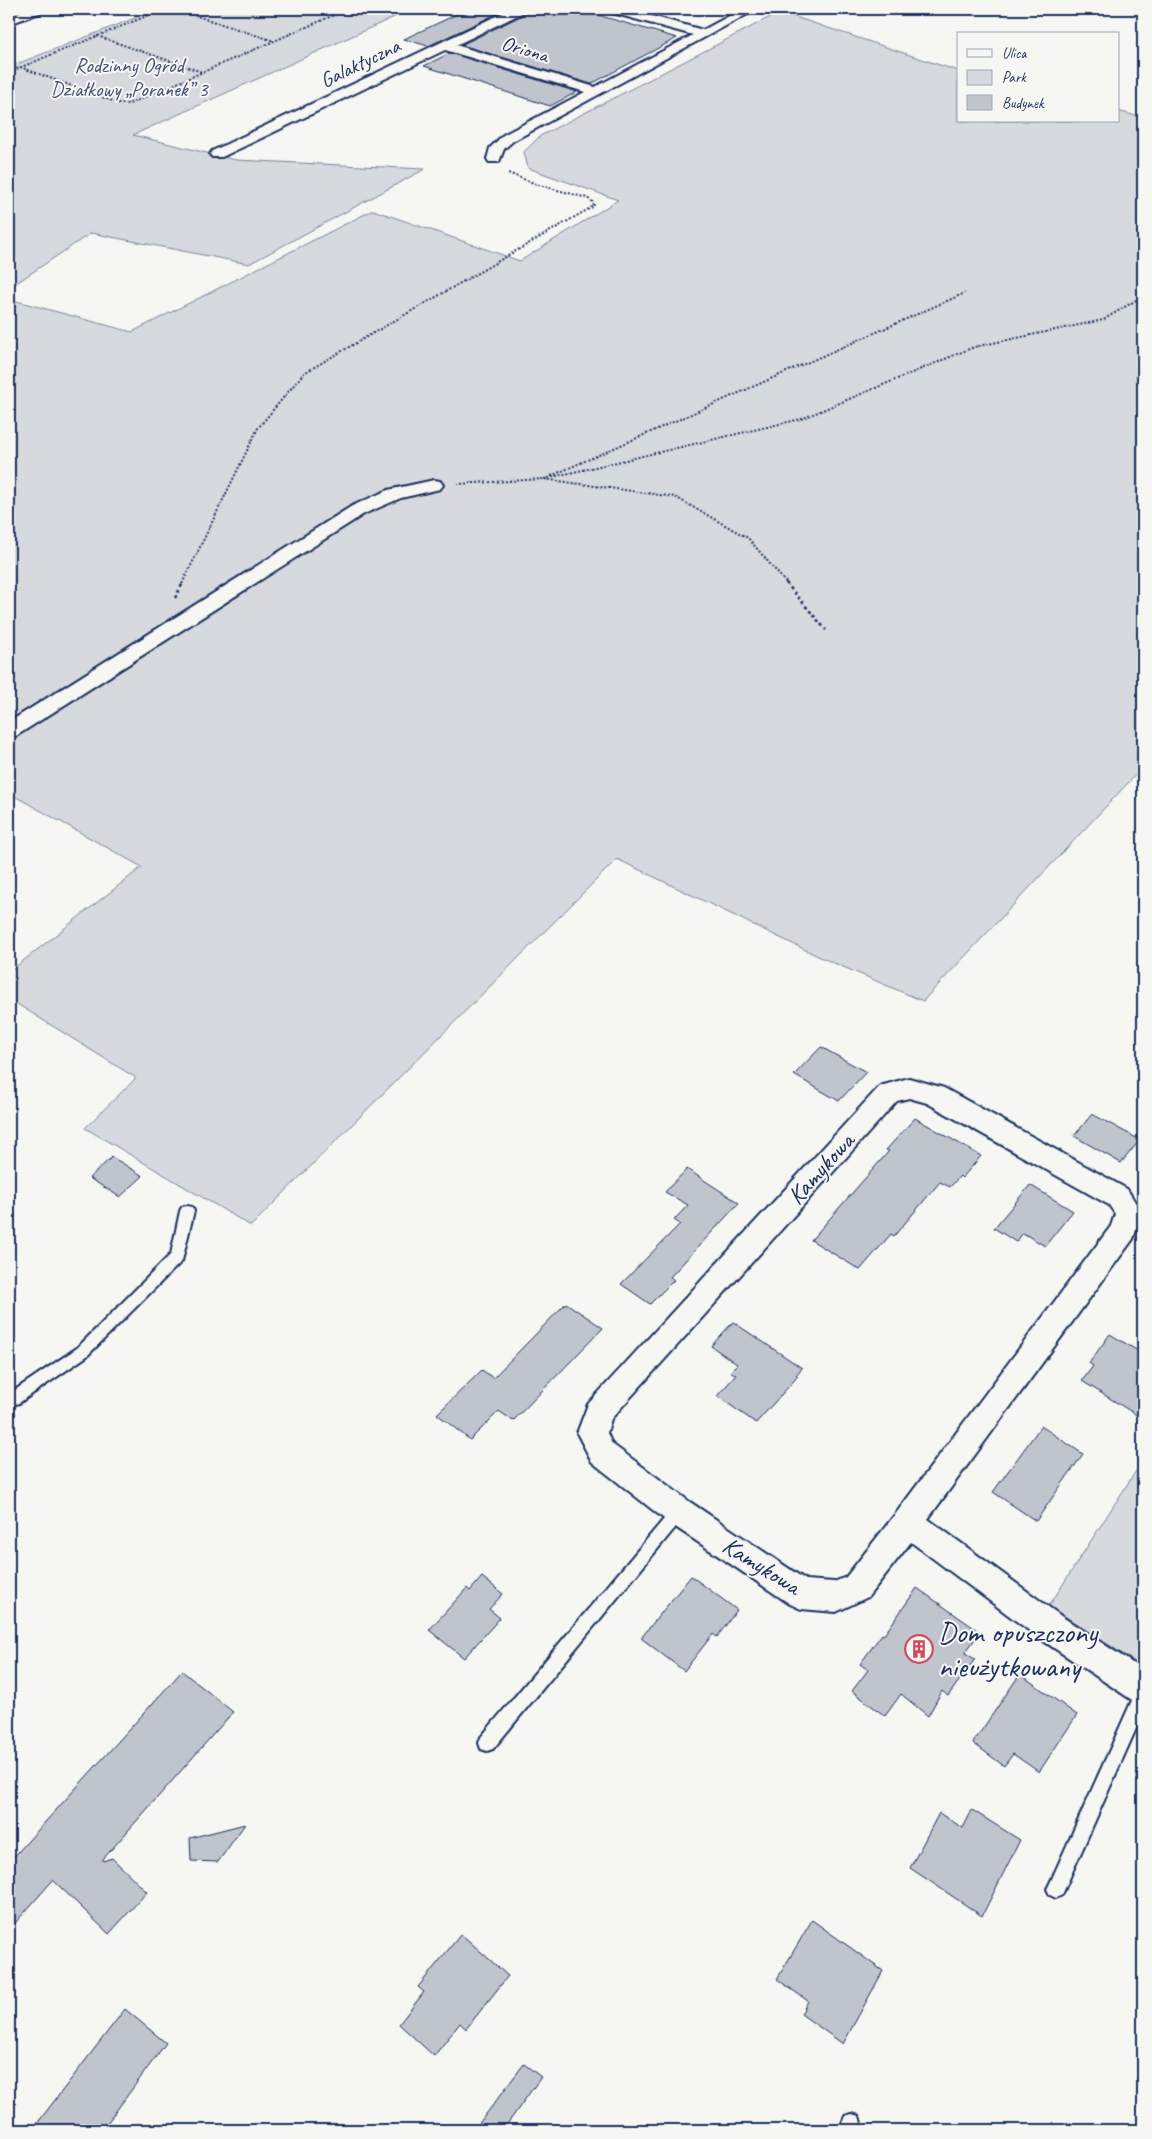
<svg xmlns="http://www.w3.org/2000/svg" width="1152" height="2139" font-family="Caveat,sans-serif">
	<style>
		.green { fill: #d6d9dd; stroke: #78849e }
		.building { fill: #c0c4cd; stroke: #1b2f5e }
		.lines { fill: none; stroke-linecap: round; stroke-linejoin: round }
		.lane-casing { stroke: #1b2f5e; stroke-width: 4 }
		.street-casing { stroke: #1b2f5e; stroke-width: 4 }
		.path-far1 { stroke: #1b2f5e; stroke-width: 2; stroke-dasharray: 2 2; stroke-linecap: butt }
		.path { stroke: #1b2f5e; stroke-width: 2.5; stroke-dasharray: 3 3; stroke-linecap: butt }
		.lane { fill: #f6f6f2; fill-rule: evenodd }
		.street { fill: #f6f6f2; fill-rule: evenodd }
		.labels { text-anchor: middle; stroke-width: 4; stroke-linejoin: round; paint-order: stroke }
		.far-street-label { font-size: 21px; fill: #1b2f5e; stroke: #f6f6f2 }
		.far-park-label { font-size: 21px; fill: #405177; stroke: #f6f6f2 }
		.street-label { font-size: 25px; fill: #1b2f5e; stroke: #f6f6f2 }
		.near-poi-label { font-size: 30px; fill: #1b2f5e; stroke: #f6f6f2; text-anchor: start }
	</style>
	<rect width="100%" height="100%" fill="#f6f6f2"/>
	<filter id="ink" filterUnits="userSpaceOnUse"><feTurbulence type="fractalNoise" baseFrequency=".02" numOctaves="2"/><feDisplacementMap in="SourceGraphic" scale="10" xChannelSelector="R" yChannelSelector="G"/><feConvolveMatrix kernelMatrix="1 2 1 2 8 2 1 2 1" color-interpolation-filters="sRGB"/></filter>
	<g filter="url(#ink)">
		<!-- green -->
		<path class="green" d="M158,9H412L133,135L236,160L425,169L249,264L91,233L9,288V67Z
			M780,12L958,71V121H1118V111L1143,118V767L923,1001L820,957L617,859L251,1226L85,1128L136,1078L9,999V972L142,867L9,793V397L13,394L9,393V299L132,332L373,210L520,261L618,200L528,168L524,152L540,136Z
			M1143,1460V1667L1049,1606Z"/>
		<!-- building -->
		<path class="building" d="M468,9H507L428,46L404,39Z
			M528,9H577L677,38L591,84L461,45L525,14Z
			M450,53L577,92L550,106L424,66Z
			M821,1047L866,1072L839,1101L794,1075Z
			M1092,1114L1140,1140L1121,1163L1074,1136Z
			M915,1118L981,1156L962,1178L960,1176L950,1187L940,1182L894,1236L891,1234L860,1270L811,1240L889,1151L886,1150Z
			M112,1157L143,1176L120,1197L89,1178Z
			M687,1169L739,1203L670,1277L674,1280L650,1304L621,1284L680,1224L674,1220L688,1205L665,1192Z
			M1030,1185L1073,1211L1045,1246L1023,1233L1016,1242L994,1228Z
			M566,1303L603,1328L513,1421L499,1411L470,1440L437,1414L482,1370L493,1378Z
			M733,1322L802,1368L796,1375L798,1376L756,1423L717,1396L736,1375L730,1371L737,1364L711,1346Z
			M1110,1334L1143,1354V1419L1082,1381L1093,1366L1089,1363Z
			M1041,1426L1083,1454L1036,1521L993,1492Z
			M691,1576L737,1610L717,1637L713,1634L684,1671L641,1638Z
			M482,1577L503,1594L489,1609L500,1618L464,1658L429,1630L467,1588L470,1591Z
			M917,1588L980,1632L965,1653L975,1659L948,1696L942,1691L928,1716L901,1694L885,1716L852,1691L868,1670L860,1664L882,1634L884,1635Z
			M182,1671L233,1712L103,1859V1861L112,1858L147,1892L109,1934L53,1880L9,1930V1862Z
			M1020,1674L1077,1715L1039,1772L1013,1754L1004,1766L973,1743Z
			M972,1810L1020,1840L982,1916L910,1868L939,1813L963,1828Z
			M245,1824L218,1862L191,1861L190,1838Z
			M812,1920L883,1971L843,2044L801,2014L808,2001L777,1979Z
			M461,1934L508,1976L466,2029L460,2023L434,2056L399,2024L424,1992L418,1987Z
			M125,2009L166,2043L102,2130H32Z
			M524,2064L541,2077L503,2130H474Z"/>
		<g class="lines">
			<defs>
				<path id="lane" d="M187,1206L192,1207L194,1211L182,1261L87,1356L19,1403L9,1406V1394L77,1348L171,1254L180,1211L182,1207Z
					M679,1505L684,1507L687,1512L684,1517L493,1749L487,1751L481,1749L479,1743L481,1737L674,1507Z
					M1143,1687V1713L1062,1895L1056,1898L1050,1895L1047,1889L1050,1883L1137,1689Z
					M852,2114L859,2116L861,2123L858,2130H839L845,2116Z"/>
				<path id="street" d="M27,9H44L42,12L9,24V16Z
					M511,9H526L524,12L456,45L595,87L693,35L609,12L607,9H626L703,30L742,9H757L513,141L504,149L499,162H489L487,159L490,148L503,135L585,92L445,50L222,157H212L210,154L212,151Z
					M434,480L440,481L443,485L440,489L401,498L364,514L16,736L9,738V722L352,506L388,490Z
					M909,1078L944,1088L1127,1189L1142,1213L1133,1239L928,1519L1061,1616L1143,1670V1705L1132,1700L1039,1638L911,1542L868,1597L836,1612L801,1609L790,1604L668,1522L592,1462L577,1433L588,1404L880,1086ZM909,1098L927,1103L1109,1205L1115,1214L1111,1226L897,1512L846,1577L834,1582L806,1580L690,1502L612,1444L607,1433L611,1419L897,1101Z"/>
			</defs>
			<!-- lane casing -->
			<use href="#lane" class="lane-casing"/>
			<!-- street casing -->
			<use href="#street" class="street-casing"/>
			<!-- path-far1 -->
			<path class="path-far1" d="M175,9L274,41
				M97,36L202,72
				M20,67L118,103L129,104L348,9
				M9,72L164,9
				M551,476L965,293
				M544,479L801,419L974,347L1103,320L1143,296
				M457,484L544,479L675,497L748,538L787,584
				M182,584L258,428L304,373L594,206L593,202L587,198L539,185L508,173"/>
			<!-- path -->
			<path class="path" d="M786,583L826,630
				M175,598L183,583"/>
			<!-- lane -->
			<use href="#lane" class="lane"/>
			<!-- street -->
			<use href="#street" class="street"/>
		</g>
	</g>
	<!-- icons -->
	<defs>
		<symbol id="building-ring" viewBox="-11 -11 22 22"><circle r="9.5" fill="#f6f6f2" stroke="#d1495b" stroke-width="1.5"/><path d="M-4-6H4V6H1V3H-1V6H-4ZM-2.5-4.3h1.7v1.8h-1.7ZM.8-4.3h1.7v1.8H.8ZM-2.5-1h1.7V.8h-1.7ZM.8-1h1.7V.8H.8Z" fill="#d1495b"/></symbol>
	</defs>
	<g fill-rule="evenodd">
		<use href="#building-ring" x="903" y="1633" width="32" height="32"/>
	</g>
	<g class="labels">
		<!-- far-street labels -->
		<g class="far-street-label">
			<text transform="translate(525 49) rotate(17)" y="7">Oriona</text>
			<text transform="translate(360 63) rotate(-26)" y="7">Galaktyczna</text>
		</g>
		<!-- far-park labels -->
		<g class="far-park-label">
			<text x="129" y="72">Rodzinny Ogród<tspan x="129" dy="24">Działkowy „Poranek” 3</tspan></text>
		</g>
		<!-- street labels -->
		<g class="street-label">
			<text transform="translate(820 1168) rotate(-48)" y="9">Kamykowa</text>
			<text transform="translate(762 1565) rotate(32)" y="9">Kamykowa</text>
		</g>
		<!-- near-poi labels -->
		<g class="near-poi-label">
			<text x="938" y="1642">Dom opuszczony<tspan x="938" dy="34">nieużytkowany</tspan></text>
		</g>
	</g>
	<!-- margin -->
	<rect width="1152" height="2139" fill="none" stroke="#f6f6f2" stroke-width="30"/>
	<rect x="15" y="15" width="1122" height="2109" fill="none" stroke="#1b2f5e" stroke-width="2" filter="url(#ink)"/>
	<!-- legend -->
	<rect x="957" y="32" width="162" height="90" fill="#f6f6f2" stroke="#9ea6b7"/>
	<rect x="967" y="49" width="25" height="8" fill="#f6f6f2" stroke="#9ea6b7"/>
	<text x="1002" y="58" font-size="15" fill="#1b2f5e">Ulica</text>
	<rect x="967" y="70" width="25" height="15" fill="#d6d9dd" stroke="#9ea6b7"/>
	<text x="1002" y="82" font-size="15" fill="#1b2f5e">Park</text>
	<rect x="967" y="95" width="25" height="15" fill="#c0c4cd" stroke="#9ea6b7"/>
	<text x="1002" y="108" font-size="15" fill="#1b2f5e">Budynek</text>
</svg>
